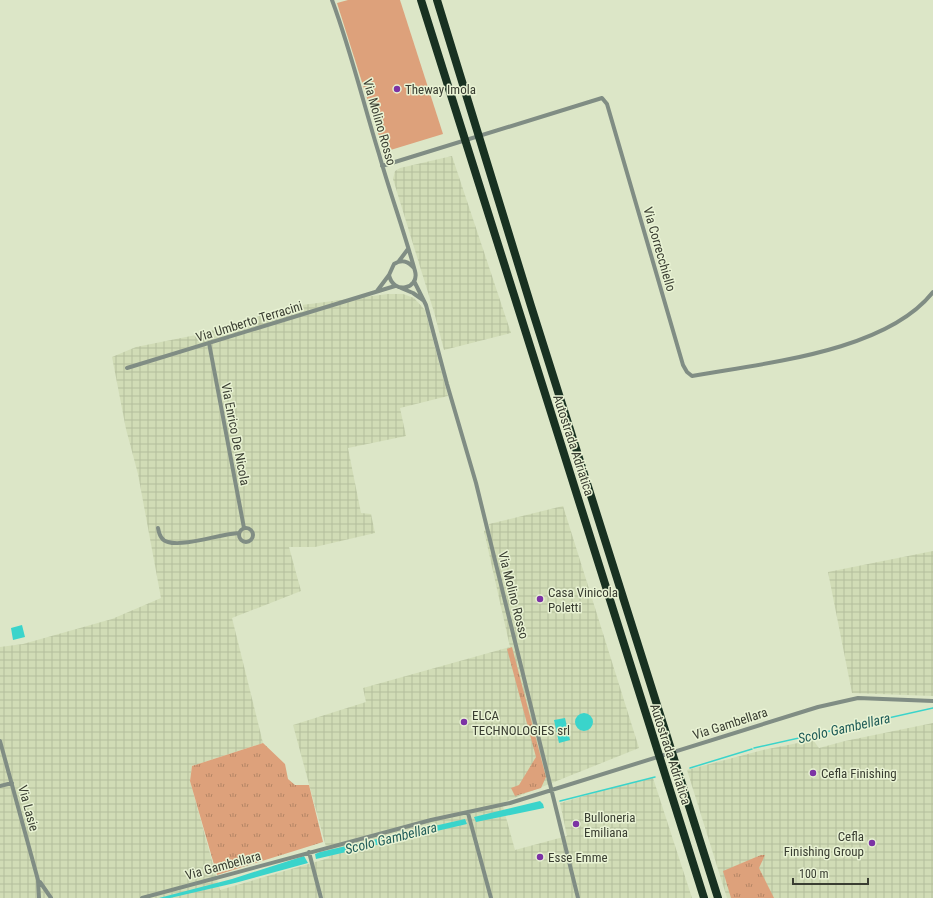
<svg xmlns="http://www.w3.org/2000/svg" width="933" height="898" font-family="'Roboto Condensed',sans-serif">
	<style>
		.industrial { fill: url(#industrial-grid) }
		.grass { fill: url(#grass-tufts) }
		.garden { fill: #dda17b }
		.water { fill: #3ad4cb }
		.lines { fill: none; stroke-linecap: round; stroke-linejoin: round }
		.stream { stroke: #3ad4cb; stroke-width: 1.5 }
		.minor { stroke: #808d84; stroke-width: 4 }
		.motorway { stroke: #183121; stroke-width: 8 }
		.poi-dot { fill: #7c33a5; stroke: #e9f3d4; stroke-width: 1.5 }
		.labels { text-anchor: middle; stroke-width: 3; stroke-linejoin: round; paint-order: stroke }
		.poi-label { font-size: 13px; fill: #3a3e32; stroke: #e9f3d4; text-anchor: start }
		.street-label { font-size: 13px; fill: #3a3e32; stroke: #e9f3d4 }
		.water-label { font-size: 14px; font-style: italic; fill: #1f5c58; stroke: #e9f3d4 }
	</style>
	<defs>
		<pattern id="industrial-grid" width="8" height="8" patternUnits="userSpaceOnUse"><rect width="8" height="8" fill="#d1dcb6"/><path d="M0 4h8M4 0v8" fill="none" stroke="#b4be9d"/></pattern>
		<pattern id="grass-tufts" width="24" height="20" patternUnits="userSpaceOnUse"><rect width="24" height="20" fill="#dda17b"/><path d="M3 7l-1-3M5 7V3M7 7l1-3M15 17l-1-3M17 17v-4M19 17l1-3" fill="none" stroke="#b48565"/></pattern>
	</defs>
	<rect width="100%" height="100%" fill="#dce6c7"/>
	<!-- industrial -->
	<path class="industrial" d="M452,156L511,333L444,350L434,312L393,179L395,171L400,168Z
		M388,294H403L414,298L425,310L448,396L400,408L406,436L348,448L361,513L371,514L375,533L315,547H289L301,591L232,618L263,743L192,766L190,781L220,890L329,858L293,725L366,702L363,688L510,647L484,531L490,529L489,524L563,506L639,748L502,803L515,850L567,836L560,803L614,787L653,778L692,898H0V647L23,644L112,619L161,598L138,474L126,429L112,357L136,347L196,335L294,306Z
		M933,551V696L852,693L828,572Z
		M933,723V898H727L687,770L763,750L813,740L819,748L845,741Z"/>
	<!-- grass -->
	<path class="grass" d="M512,647L546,777L541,788L515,796L511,788L519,785L536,757L507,649Z
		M263,743L285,764L288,779L295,785H309L323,842L217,875L190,781L192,766Z
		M761,855H765L759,868L774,898H731L723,871Z"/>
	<!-- garden -->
	<path class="garden" d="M348,0H400L443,134L384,152L337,3Z"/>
	<!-- water -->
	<path class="water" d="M22,625L25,637L13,640L11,628Z
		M575 722a9 9 0 1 1 18 0a9 9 0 1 1-18 0Z
		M565,718L570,740L559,743L554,720Z
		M540,801L543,804L544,808L476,822L474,817Z
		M465,819L467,824L316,859L315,854L320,852Z
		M304,856L308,863L235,883L170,898H159L232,879Z"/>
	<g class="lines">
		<!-- stream -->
		<path class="stream" d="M754,748L933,708
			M690,768L752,749
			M560,801L655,777"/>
		<!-- minor -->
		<path class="minor" d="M332,0C351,51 363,102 379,154C390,193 404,231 415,271C420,289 393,295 389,275L394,264C402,259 408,261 414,268
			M382,166L602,98L607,104L683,365L687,372L692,376C764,363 886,352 933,292
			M399,261L408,249
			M414,281L426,305L447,384L476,483L578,898
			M401,288L413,293L423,300
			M377,291L389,275
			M209,343L244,528
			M127,368L395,286
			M239 535a7 7 0 1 1 14 0a7 7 0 1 1-14 0Z
			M158,528C159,534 162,541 168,542C184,547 220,534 239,533
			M0,741L38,880L39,898
			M0,786L12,783
			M468,813L491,898
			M309,852L321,898
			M40,882L51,898
			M142,898L431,820L510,803L818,707L858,698L933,701"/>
		<!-- motorway -->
		<path class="motorway" d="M421,0L704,898
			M437,0L531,306L718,898"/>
	</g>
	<!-- markers -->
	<g class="poi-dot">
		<circle cx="397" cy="89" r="4"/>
		<circle cx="540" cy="599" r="4"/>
		<circle cx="464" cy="722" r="4"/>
		<circle cx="813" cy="773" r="4"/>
		<circle cx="576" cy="824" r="4"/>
		<circle cx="872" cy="843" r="4"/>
		<circle cx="540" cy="857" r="4"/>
	</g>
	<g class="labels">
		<!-- poi labels -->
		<g class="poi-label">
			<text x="405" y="94">Theway Imola</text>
			<text x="548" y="597">Casa Vinicola<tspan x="548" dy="15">Poletti</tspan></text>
			<text x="472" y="720">ELCA<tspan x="472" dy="15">TECHNOLOGIES srl</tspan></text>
			<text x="821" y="778">Cefla Finishing</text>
			<text x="584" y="822">Bulloneria<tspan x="584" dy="15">Emiliana</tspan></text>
			<text x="864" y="841" text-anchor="end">Cefla<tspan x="864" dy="15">Finishing Group</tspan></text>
			<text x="548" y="862">Esse Emme</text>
		</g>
		<!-- street labels -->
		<g class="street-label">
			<text transform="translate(380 122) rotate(74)" y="5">Via Molino Rosso</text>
			<text transform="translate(660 249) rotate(74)" y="5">Via Correcchiello</text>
			<text transform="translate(249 321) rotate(-17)" y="5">Via Umberto Terracini</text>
			<text transform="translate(236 434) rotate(79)" y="5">Via Enrico De Nicola</text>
			<text transform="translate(574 445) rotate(72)" y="5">Autostrada Adriatica</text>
			<text transform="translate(514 595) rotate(76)" y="5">Via Molino Rosso</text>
			<text transform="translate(730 723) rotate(-18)" y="5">Via Gambellara</text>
			<text transform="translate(671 754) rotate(72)" y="5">Autostrada Adriatica</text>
			<text transform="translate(29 808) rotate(75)" y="5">Via Lasie</text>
			<text transform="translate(223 865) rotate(-15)" y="5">Via Gambellara</text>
		</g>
		<!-- water labels -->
		<g class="water-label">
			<text transform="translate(844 728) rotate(-13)" y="5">Scolo Gambellara</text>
			<text transform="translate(391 838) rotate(-14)" y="5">Scolo Gambellara</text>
		</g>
	</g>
	<!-- scale -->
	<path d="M793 878v6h75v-6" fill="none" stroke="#3a3e32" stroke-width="2"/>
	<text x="799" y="878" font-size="12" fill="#3a3e32" stroke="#e9f3d4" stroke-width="3" paint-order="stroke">100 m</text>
</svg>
